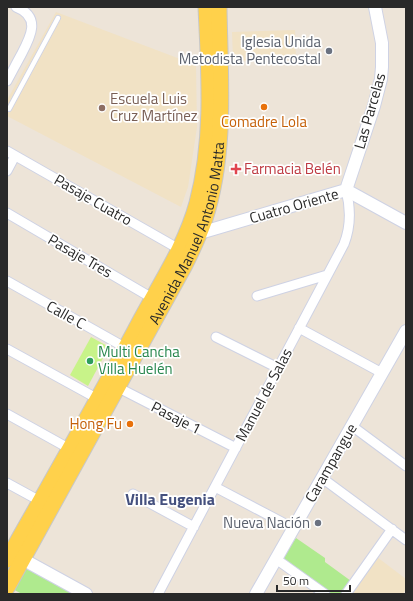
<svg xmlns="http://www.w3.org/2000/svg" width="413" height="601" font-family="'Titillium Web',sans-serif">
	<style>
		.education { fill: #f1e2c5 }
		.green { fill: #afea8e }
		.pitch { fill: #c8f389 }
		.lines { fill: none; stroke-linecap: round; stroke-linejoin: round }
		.service-casing { stroke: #ced2e4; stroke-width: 6 }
		.minor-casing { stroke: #ced2e4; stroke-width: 11 }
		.tertiary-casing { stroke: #ced2e4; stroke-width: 14 }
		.primary-casing { stroke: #c7c7c7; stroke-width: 17 }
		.service { stroke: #fff; stroke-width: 4.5 }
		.minor { stroke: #fff; stroke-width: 9 }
		.tertiary { stroke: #fff; stroke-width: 12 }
		.primary { stroke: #ffd14b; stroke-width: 15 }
		.worship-dot { fill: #6b7280; stroke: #fff; stroke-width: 1.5 }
		.food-dot { fill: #e8710a; stroke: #fff; stroke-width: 1.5 }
		.education-dot { fill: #8d6e63; stroke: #fff; stroke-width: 1.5 }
		.health-dot { fill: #e0444e; stroke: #fff; stroke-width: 1.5 }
		.leisure-dot { fill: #2e9e5b; stroke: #fff; stroke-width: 1.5 }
		.labels { text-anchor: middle; stroke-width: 3.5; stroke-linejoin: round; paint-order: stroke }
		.worship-label { font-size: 15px; fill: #5b616d; stroke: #fff; text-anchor: end }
		.education-label { font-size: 15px; fill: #785e54; stroke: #fff; text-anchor: start }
		.street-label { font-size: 15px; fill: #292929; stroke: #fff }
		.food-label { font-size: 15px; fill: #c56008; stroke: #fff }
		.health-label { font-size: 15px; fill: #be3a42; stroke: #fff; text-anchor: start }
		.leisure-label { font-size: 15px; fill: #27864d; stroke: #fff; text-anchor: start }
		.neighbourhood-label { font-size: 16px; font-weight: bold; fill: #44507e; stroke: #fff }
	</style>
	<rect width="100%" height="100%" fill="#ede4d8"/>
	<!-- education -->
	<path class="education" d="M56,12L196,65L197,127L188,187L181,207L7,116V100Z
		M295,30L296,59L233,61L232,32Z
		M377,557L406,579V589L403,594H350Z"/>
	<!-- green -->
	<path class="green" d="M296,538L325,558V562L351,581L342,594H331L281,559Z
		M7,555L80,594H22L7,586Z"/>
	<!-- pitch -->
	<path class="pitch" d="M91,337L109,347L88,386L70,375Z"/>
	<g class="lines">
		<defs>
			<path id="service" d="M7,108L9,109L58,18"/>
			<path id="minor" d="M7,81C12,72 16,64 21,55C30,38 42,17 16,7
				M7,151L179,249
				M7,171L15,156
				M7,213L152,298
				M7,281L126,348
				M257,296L327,275
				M299,328L382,373
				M216,337L278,368
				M7,349L98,399
				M117,387L236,448
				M7,414L70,449
				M352,426L406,466
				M322,478L406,540
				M7,483L40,501
				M215,487L293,528
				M133,494L194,527
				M276,559L325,594
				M158,594L344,244C351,226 351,209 346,190
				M346,594L392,529"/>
			<path id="tertiary" d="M346,190L374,106L381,79L382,67V43L375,7
				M200,233L346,190L406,223
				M15,555L86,594
				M256,594L406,331"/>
			<g id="primary">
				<path d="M7,560C20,536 34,512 47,489C79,432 111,376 141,319C161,282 186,244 197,203C214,139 209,72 206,7"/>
				<path id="s1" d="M7,588L184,267C192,251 199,236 205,219C227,151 220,78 219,7"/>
			</g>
		</defs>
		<!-- service casing -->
		<use href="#service" class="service-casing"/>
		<!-- minor casing -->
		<use href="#minor" class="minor-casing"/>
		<!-- tertiary casing -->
		<use href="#tertiary" class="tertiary-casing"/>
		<!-- primary casing -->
		<use href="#primary" class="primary-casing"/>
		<!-- service -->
		<use href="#service" class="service"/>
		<!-- minor -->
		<use href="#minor" class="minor"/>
		<!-- tertiary -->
		<use href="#tertiary" class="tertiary"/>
		<!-- primary -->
		<use href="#primary" class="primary"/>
	</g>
	<!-- markers -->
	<g class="worship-dot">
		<circle cx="329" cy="51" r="4"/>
		<circle cx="318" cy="523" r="4"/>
	</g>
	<g class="food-dot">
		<circle cx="264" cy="107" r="4"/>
		<circle cx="130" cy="424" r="4"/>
	</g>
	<circle class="education-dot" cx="102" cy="108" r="4"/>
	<path class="health-dot" d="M234 163h4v4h4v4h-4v4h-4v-4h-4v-4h4z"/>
	<circle class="leisure-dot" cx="90" cy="361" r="4"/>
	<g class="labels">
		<!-- worship labels -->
		<g class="worship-label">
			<text x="321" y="47">Iglesia Unida<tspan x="321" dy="17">Metodista Pentecostal</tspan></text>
			<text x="310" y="528">Nueva Nación</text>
		</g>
		<!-- education labels -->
		<g class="education-label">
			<text x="110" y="104">Escuela Luis<tspan x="110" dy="17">Cruz Martínez</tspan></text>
		</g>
		<!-- street labels -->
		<g class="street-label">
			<text transform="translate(370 111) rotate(-74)" y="5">Las Parcelas</text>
			<text transform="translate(93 200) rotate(30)" y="5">Pasaje Cuatro</text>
			<text transform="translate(294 206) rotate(-16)" y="5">Cuatro Oriente</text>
			<text dy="5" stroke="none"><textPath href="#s1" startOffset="400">Avenida Manuel Antonio Matta</textPath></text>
			<text transform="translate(80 256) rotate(30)" y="5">Pasaje Tres</text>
			<text transform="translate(66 315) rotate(29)" y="5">Calle C</text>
			<text transform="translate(264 395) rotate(-62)" y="5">Manuel de Salas</text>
			<text transform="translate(176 418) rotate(27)" y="5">Pasaje 1</text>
			<text transform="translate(331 463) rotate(-60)" y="5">Carampangue</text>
		</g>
		<!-- food labels -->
		<g class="food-label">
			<text x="264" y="127">Comadre Lola</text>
			<text x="122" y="429" text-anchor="end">Hong Fu</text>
		</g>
		<!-- health labels -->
		<g class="health-label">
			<text x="244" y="174">Farmacia Belén</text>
		</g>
		<!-- leisure labels -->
		<g class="leisure-label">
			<text x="98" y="357">Multi Cancha<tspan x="98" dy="17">Villa Huelén</tspan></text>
		</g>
		<!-- neighbourhood labels -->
		<g class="neighbourhood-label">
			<text x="170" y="505">Villa Eugenia</text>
		</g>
	</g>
	<!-- border -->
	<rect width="413" height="601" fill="none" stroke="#292929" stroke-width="16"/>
	<!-- scale -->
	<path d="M277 585v6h73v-6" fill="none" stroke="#292929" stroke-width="2"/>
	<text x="283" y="585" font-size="12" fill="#292929" stroke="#ffffff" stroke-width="3" paint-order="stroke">50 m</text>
</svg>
